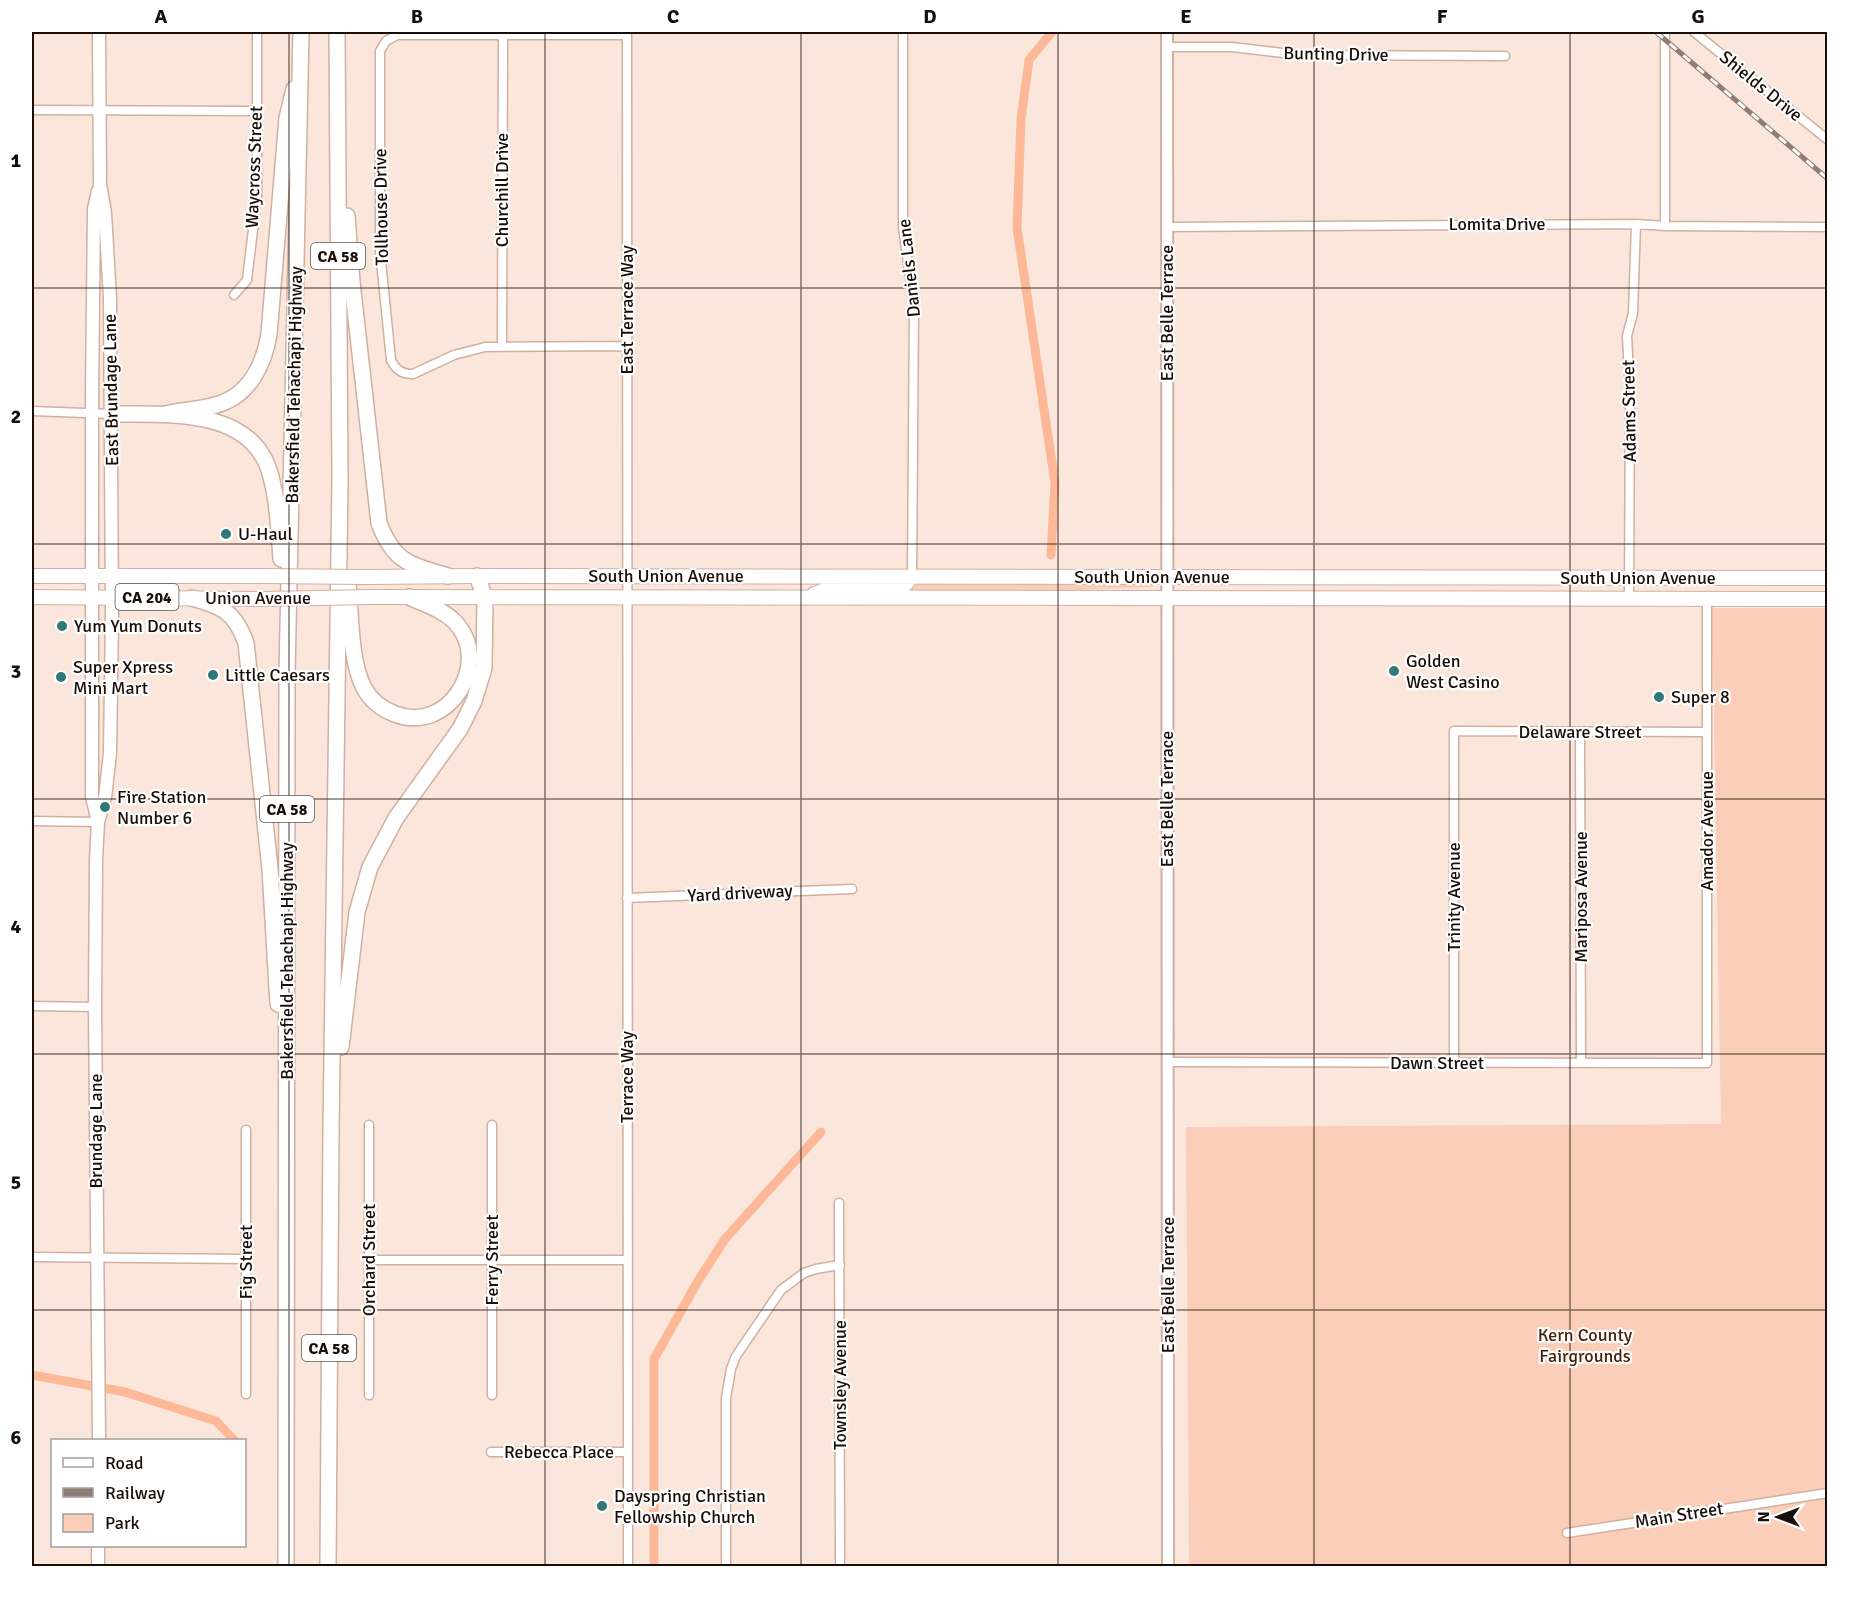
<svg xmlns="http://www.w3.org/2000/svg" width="1859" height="1598" font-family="Signika,sans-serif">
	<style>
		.green { fill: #faceb8 }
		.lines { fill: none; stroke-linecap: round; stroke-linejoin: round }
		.canal { stroke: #fdb997; stroke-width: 9 }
		.minor-casing { stroke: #d1b09f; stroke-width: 11 }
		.tertiary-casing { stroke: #d1b09f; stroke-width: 14 }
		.secondary-casing { stroke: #d1b09f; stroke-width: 15 }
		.primary-casing { stroke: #d1b09f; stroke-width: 16 }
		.trunk-casing { stroke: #d1b09f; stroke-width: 16 }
		.motorway-casing { stroke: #d1b09f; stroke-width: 18 }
		.minor { stroke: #fff; stroke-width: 8 }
		.tertiary { stroke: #fff; stroke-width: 10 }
		.secondary { stroke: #fff; stroke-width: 12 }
		.primary { stroke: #fff; stroke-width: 14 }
		.trunk { stroke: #fff; stroke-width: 14 }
		.motorway { stroke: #fff; stroke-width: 15 }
		.rail-casing { stroke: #8e7d75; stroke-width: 5 }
		.rail { stroke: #fff; stroke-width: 3; stroke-dasharray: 9; stroke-linecap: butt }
		.trunk-bridge-casing { stroke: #d1b09f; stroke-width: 16; stroke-linecap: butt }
		.trunk-bridge { stroke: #fff; stroke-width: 14 }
		.grid { fill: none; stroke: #190d08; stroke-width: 1.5; stroke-opacity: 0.55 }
		.poi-dot { fill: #307978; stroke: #fff; stroke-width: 2 }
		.labels { text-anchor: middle; stroke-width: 4.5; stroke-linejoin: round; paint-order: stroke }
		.shield { fill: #fff; stroke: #5e5652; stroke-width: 1.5 }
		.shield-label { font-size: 16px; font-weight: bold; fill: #190d08 }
		.street-label { font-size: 18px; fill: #190d08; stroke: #fff }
		.poi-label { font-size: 18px; fill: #190d08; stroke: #fff; text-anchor: start }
		.park-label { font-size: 18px; fill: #4a2007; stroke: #fff }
		.neatline { fill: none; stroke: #190d08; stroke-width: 2 }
		.grid-label { font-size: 20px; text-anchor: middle; font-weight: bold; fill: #190d08 }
	</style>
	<rect width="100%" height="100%" fill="#fbe6dc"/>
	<!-- green -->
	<path class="green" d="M917,584L1154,585L1153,587L1024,592L891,590L908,589Z
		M1712,608H1827V1566H1189L1186,1127L1721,1124Z"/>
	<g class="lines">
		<!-- canal -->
		<path class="canal" d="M1051,555L1055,483L1017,228L1021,119L1029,60L1052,32
			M32,1375L125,1392L216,1421L234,1440
			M654,1566V1359L698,1281L725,1239L821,1132"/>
		<defs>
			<path id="minor" d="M627,32L628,1566
				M903,32V228L914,306L912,576
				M1665,32V226
				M1694,32L1828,140
				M1167,47H1232L1300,55L1505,56
				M32,110L257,111
				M1167,227L1636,224L1665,226L1828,227
				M234,295L247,280L257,196V34
				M502,346L503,35
				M627,346L485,347L454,355L413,374C402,374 396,370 391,360L380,251V51L386,41L397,35H627
				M32,411L111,414
				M1629,599L1630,393L1627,336L1633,313L1636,224
				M1580,732L1581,1063
				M32,821L98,822
				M627,898L852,889
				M32,1006L95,1007
				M1167,1062L1707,1063V599
				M1454,1063V731L1707,732
				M369,1125V1395
				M492,1125V1395
				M246,1130V1394
				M839,1203L840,1566
				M32,1257L246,1259
				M369,1260H627
				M491,1452H628
				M1567,1533L1828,1493
				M726,1566V1398L731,1369L736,1356L781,1290L804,1273L816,1269L840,1265"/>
			<path id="tertiary" d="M1167,32L1168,1566"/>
			<path id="secondary" d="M99,32L100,184L105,213L110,298L112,614L110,753L105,798L98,822L96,860L95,1007L99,1440
				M98,821L92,797V394L94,209L98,191
				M98,1566V1546"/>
			<path id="primary" d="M477,576L1828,578
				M814,594L831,588L900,587L906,584L912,576
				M411,597L1828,599"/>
			<path id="trunk" d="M32,576H261
				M367,577L477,576
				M32,597L263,599
				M370,597H409"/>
			<path id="motorway" d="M347,216L352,282L379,523C394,563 411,565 448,576
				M111,414C167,415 254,406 271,477C278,504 279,532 281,559
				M165,414C182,410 199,410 216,405C249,396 264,365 269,334L287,118L294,89
				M348,584C351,615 350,661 364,688C371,701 382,709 395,714C449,735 494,661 454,621C442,609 424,604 409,597
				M192,598C222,606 235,612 246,643L270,869L278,1004
				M341,1047L357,912L370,867L396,818L460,729L474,701L484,668L485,598L477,576
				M286,1566L287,673L301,32
				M328,1566L331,1130L340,480L337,32"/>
		</defs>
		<!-- minor casing -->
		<use href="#minor" class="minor-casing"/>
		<!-- tertiary casing -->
		<use href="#tertiary" class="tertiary-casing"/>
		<!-- secondary casing -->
		<use href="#secondary" class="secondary-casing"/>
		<!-- primary casing -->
		<use href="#primary" class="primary-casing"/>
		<!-- trunk casing -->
		<use href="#trunk" class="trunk-casing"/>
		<!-- motorway casing -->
		<use href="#motorway" class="motorway-casing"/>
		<!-- minor -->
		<use href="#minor" class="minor"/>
		<!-- tertiary -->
		<use href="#tertiary" class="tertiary"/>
		<!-- secondary -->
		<use href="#secondary" class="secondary"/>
		<!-- primary -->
		<use href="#primary" class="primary"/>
		<!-- trunk -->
		<use href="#trunk" class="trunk"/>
		<!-- motorway -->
		<use href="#motorway" class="motorway"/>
		<defs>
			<path id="rail" d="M1656,32L1828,179"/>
		</defs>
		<!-- rail casing -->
		<use href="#rail" class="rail-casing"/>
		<!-- rail -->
		<use href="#rail" class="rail"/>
		<defs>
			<path id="trunk-bridge" d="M261,576L367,577
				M263,599L370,597"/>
		</defs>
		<!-- trunk-bridge casing -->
		<use href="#trunk-bridge" class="trunk-bridge-casing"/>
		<!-- trunk-bridge -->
		<use href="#trunk-bridge" class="trunk-bridge"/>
	</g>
	<!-- grid -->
	<path class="grid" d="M289,32V1566M545,32V1566M801,32V1566M1058,32V1566M1314,32V1566M1570,32V1566M32,288H1828M32,544H1828M32,799H1828M32,1054H1828M32,1310H1828"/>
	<!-- markers -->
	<g class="poi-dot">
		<circle cx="226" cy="534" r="6"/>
		<circle cx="62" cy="626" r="6"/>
		<circle cx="1394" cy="671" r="6"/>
		<circle cx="213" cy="675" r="6"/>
		<circle cx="61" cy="677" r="6"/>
		<circle cx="1659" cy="697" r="6"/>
		<circle cx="105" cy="807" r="6"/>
		<circle cx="602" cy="1506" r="6"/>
	</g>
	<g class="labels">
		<!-- shield labels -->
		<g class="shield">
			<rect x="311" y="243" width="54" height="26" rx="4.5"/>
			<rect x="115.5" y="584" width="63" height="26" rx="4.5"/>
			<rect x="260" y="796" width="54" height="26" rx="4.5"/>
			<rect x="302" y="1335" width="54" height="26" rx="4.5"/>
		</g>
		<g class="shield-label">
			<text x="338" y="262">CA 58</text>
			<text x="147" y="603">CA 204</text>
			<text x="287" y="815">CA 58</text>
			<text x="329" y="1354">CA 58</text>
		</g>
		<!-- street labels -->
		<g class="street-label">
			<text transform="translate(1336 54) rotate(1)" y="6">Bunting Drive</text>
			<text transform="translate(1761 86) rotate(39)" y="6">Shields Drive</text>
			<text transform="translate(254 167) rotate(-88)" y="6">Waycross Street</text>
			<text transform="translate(502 190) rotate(-90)" y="6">Churchill Drive</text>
			<text transform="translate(381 207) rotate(-91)" y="6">Tollhouse Drive</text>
			<text x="1497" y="230">Lomita Drive</text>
			<text transform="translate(909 268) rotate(-96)" y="6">Daniels Lane</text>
			<text transform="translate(627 310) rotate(-90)" y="6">East Terrace Way</text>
			<text transform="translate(1167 313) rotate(-90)" y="6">East Belle Terrace</text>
			<text transform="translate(294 385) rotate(-89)" y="6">Bakersfield Tehachapi Highway</text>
			<text transform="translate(111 390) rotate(-91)" y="6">East Brundage Lane</text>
			<text transform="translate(1629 411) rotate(-91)" y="6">Adams Street</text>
			<text x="666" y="582">South Union Avenue</text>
			<text x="1152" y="583">South Union Avenue</text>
			<text x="1638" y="584">South Union Avenue</text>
			<text x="258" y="604">Union Avenue</text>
			<text x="1580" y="738">Delaware Street</text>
			<text transform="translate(1167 799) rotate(-90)" y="6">East Belle Terrace</text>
			<text transform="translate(1707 831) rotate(-90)" y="6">Amador Avenue</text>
			<text transform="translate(740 893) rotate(-3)" y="6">Yard driveway</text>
			<text transform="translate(1454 897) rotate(-90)" y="6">Trinity Avenue</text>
			<text transform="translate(1581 897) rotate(-90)" y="6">Mariposa Avenue</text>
			<text transform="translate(287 961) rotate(-90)" y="6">Bakersfield Tehachapi Highway</text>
			<text x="1437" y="1069">Dawn Street</text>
			<text transform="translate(627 1077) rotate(-90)" y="6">Terrace Way</text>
			<text transform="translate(96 1131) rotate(-90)" y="6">Brundage Lane</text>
			<text transform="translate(369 1260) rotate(-90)" y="6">Orchard Street</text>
			<text transform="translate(492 1260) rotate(-90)" y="6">Ferry Street</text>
			<text transform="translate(246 1262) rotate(-90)" y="6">Fig Street</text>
			<text transform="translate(1168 1285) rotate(-90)" y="6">East Belle Terrace</text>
			<text transform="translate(840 1385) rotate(-90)" y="6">Townsley Avenue</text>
			<text x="559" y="1458">Rebecca Place</text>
			<text transform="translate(1679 1515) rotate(-9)" y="6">Main Street</text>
		</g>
		<!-- poi labels -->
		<g class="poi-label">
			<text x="238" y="540">U-Haul</text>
			<text x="74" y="632">Yum Yum Donuts</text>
			<text x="1406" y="667">Golden<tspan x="1406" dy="21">West Casino</tspan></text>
			<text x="73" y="673">Super Xpress<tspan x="73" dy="21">Mini Mart</tspan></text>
			<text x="225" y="681">Little Caesars</text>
			<text x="1671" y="703">Super 8</text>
			<text x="117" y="803">Fire Station<tspan x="117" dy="21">Number 6</tspan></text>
			<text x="614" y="1502">Dayspring Christian<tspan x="614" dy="21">Fellowship Church</tspan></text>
		</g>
		<!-- park labels -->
		<g class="park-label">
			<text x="1585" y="1341">Kern County<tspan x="1585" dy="21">Fairgrounds</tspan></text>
		</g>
	</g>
	<!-- border -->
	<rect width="1859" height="1598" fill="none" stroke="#ffffff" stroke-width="66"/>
	<!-- legend -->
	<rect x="51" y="1439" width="195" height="108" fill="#ffffff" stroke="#a39e9c" stroke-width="1.5"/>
	<rect x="63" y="1458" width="30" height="9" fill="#ffffff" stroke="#a39e9c" stroke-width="1.5"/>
	<text x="105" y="1469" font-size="18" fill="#190d08">Road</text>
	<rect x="63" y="1488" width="30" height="9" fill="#8e7d75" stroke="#a39e9c" stroke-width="1.5"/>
	<text x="105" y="1499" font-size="18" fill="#190d08">Railway</text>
	<rect x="63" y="1514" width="30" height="18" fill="#faceb8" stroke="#a39e9c" stroke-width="1.5"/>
	<text x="105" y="1529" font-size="18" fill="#190d08">Park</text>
	<!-- north arrow -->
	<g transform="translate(1778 1517) rotate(270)" stroke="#ffffff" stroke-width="4.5" paint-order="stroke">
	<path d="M0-4.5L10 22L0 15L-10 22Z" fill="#190d08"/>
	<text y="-9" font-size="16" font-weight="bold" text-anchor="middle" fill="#190d08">N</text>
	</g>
	<rect x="33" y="33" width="1793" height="1532" class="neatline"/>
	<g class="grid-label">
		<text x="161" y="23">A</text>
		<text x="417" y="23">B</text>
		<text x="673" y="23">C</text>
		<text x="930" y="23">D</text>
		<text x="1186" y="23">E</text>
		<text x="1442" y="23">F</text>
		<text x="1698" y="23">G</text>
		<text x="16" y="167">1</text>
		<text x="16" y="423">2</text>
		<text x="16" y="678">3</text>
		<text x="16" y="933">4</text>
		<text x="16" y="1189">5</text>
		<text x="16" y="1444">6</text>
	</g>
</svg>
